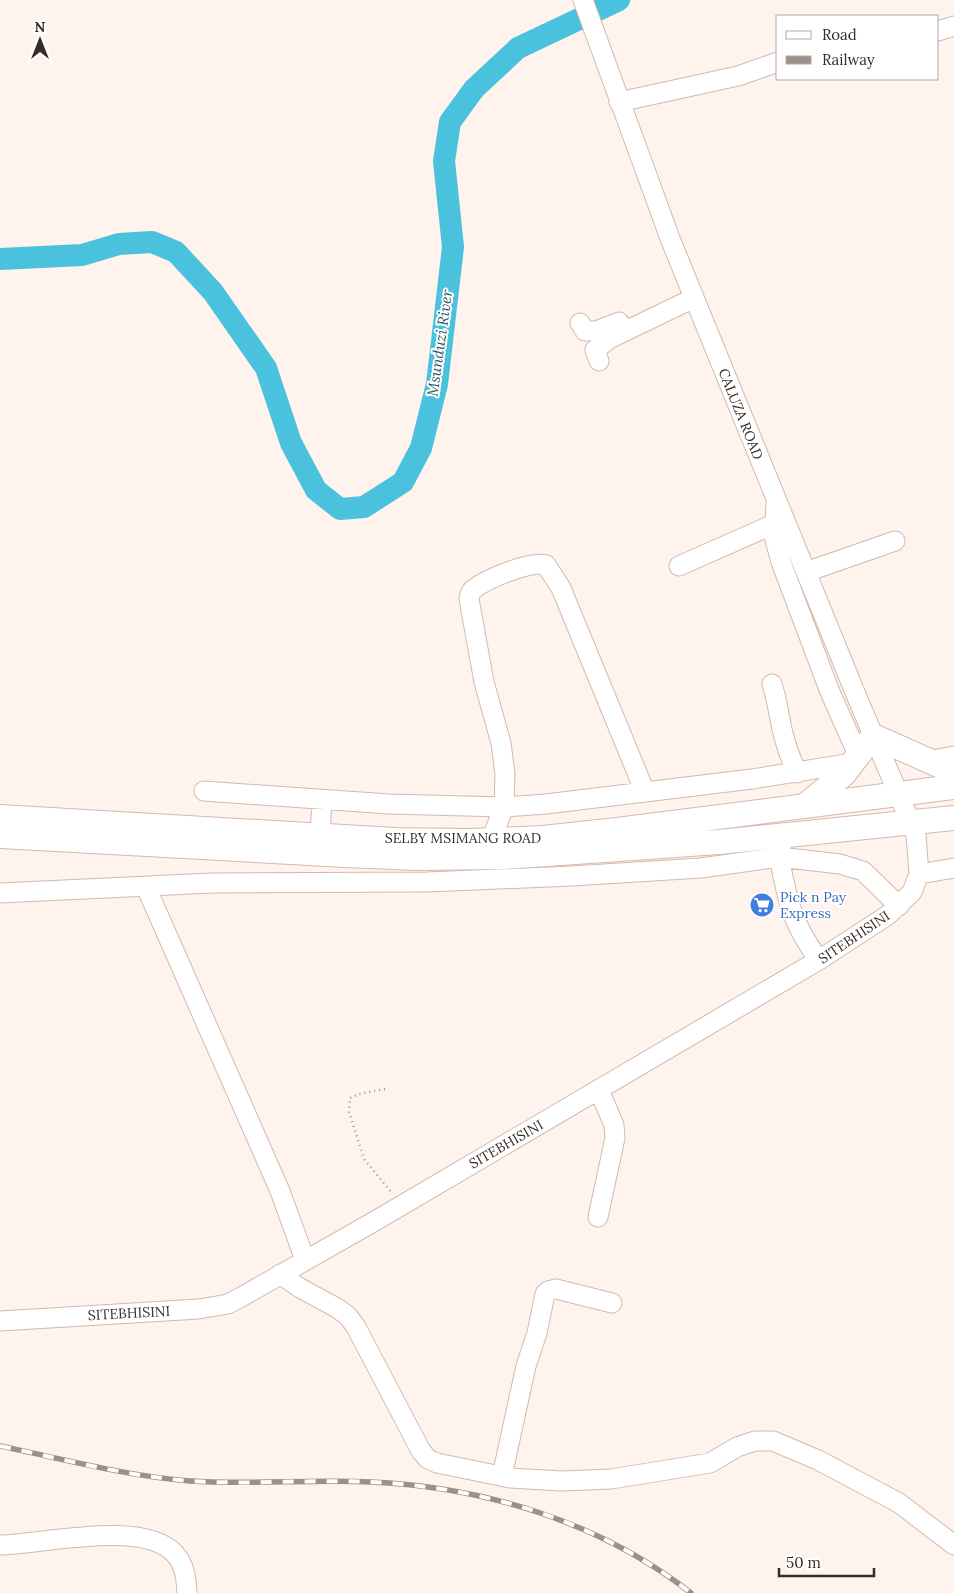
<svg xmlns="http://www.w3.org/2000/svg" width="954" height="1593" font-family="Lora,serif">
	<style>
		.lines { fill: none; stroke-linecap: round; stroke-linejoin: round }
		.river { stroke: #4ac2dd; stroke-width: 22 }
		.minor-casing { stroke: #d4b9ac; stroke-width: 21 }
		.major-casing { stroke: #d4b9ac; stroke-width: 26 }
		.path { stroke: #a29892; stroke-width: 2.5; stroke-dasharray: 1 4; stroke-linecap: butt }
		.minor { stroke: #fff; stroke-width: 19 }
		.major { stroke: #fff; stroke-width: 24 }
		.rail-casing { stroke: #9b908b; stroke-width: 5.5 }
		.rail { stroke: #fff; stroke-width: 4; stroke-dasharray: 11; stroke-linecap: butt }
		.labels { text-anchor: middle; stroke-width: 4; stroke-linejoin: round; paint-order: stroke }
		.street-label { font-size: 14px; fill: #372d28; stroke: #fff }
		.shop-label { font-size: 14px; fill: #366cbe; stroke: #fff; text-anchor: start }
		.water-label { font-size: 15px; font-style: italic; fill: #285a66; stroke: #fff }
	</style>
	<rect width="100%" height="100%" fill="#fef3ed"/>
	<g class="lines">
		<!-- river -->
		<path class="river" d="M0,259L82,255L119,244L152,242L176,252L213,292L266,368L291,443L316,490L340,509L364,507L403,482L421,448L437,384L453,247L444,161L450,122L474,89L518,48L619,0"/>
		<defs>
			<path id="minor" d="M938,31L954,26
				M619,102L738,76L778,62
				M580,323L585,331H596L619,322
				M599,361L595,350L609,339L694,298
				M776,505L774,536L781,562L830,692L858,755
				M679,566L774,524
				M806,572L895,541
				M772,684C777,699 777,705 780,719C783,738 789,755 797,773
				M926,761L954,756
				M204,791L389,804L504,807L546,804L752,779L853,763
				M320,836L322,800
				M491,840L504,807L505,774L501,743L484,682L469,599C470,595 470,591 474,589C486,579 532,560 546,565L561,588L645,792
				M919,874L954,868
				M146,887L280,1191L305,1260
				M0,893L212,883L427,882L572,876L701,868L779,857L783,836
				M819,960C791,922 788,902 779,857L840,864L863,871L899,906
				M598,1217L615,1138L614,1125L599,1090
				M280,1274L300,1288L337,1308L348,1316L356,1327L421,1451L428,1459L437,1463L510,1478L562,1481L611,1479L710,1463L737,1447L755,1441H773L818,1460L899,1503L954,1545
				M0,1321L199,1309L228,1304L243,1296L375,1221L819,960L888,915L912,892L919,874L916,835L859,702L671,241L583,0
				M502,1476L526,1366L537,1333L545,1294L548,1291L556,1289L612,1303
				M0,1545C44,1544 144,1519 175,1554C185,1565 186,1578 187,1593"/>
			<path id="major" d="M808,803L844,774L873,736L954,772
				M0,817L395,840L469,841L543,838L617,830L954,787
				M0,836L345,855L418,858L503,857L719,842L954,818"/>
		</defs>
		<!-- minor casing -->
		<use href="#minor" class="minor-casing"/>
		<!-- major casing -->
		<use href="#major" class="major-casing"/>
		<!-- path -->
		<path class="path" d="M385,1089L359,1094L350,1098L349,1112L364,1159L392,1193"/>
		<!-- minor -->
		<use href="#minor" class="minor"/>
		<!-- major -->
		<use href="#major" class="major"/>
		<defs>
			<path id="rail" d="M0,1446C63,1459 126,1476 190,1481C250,1485 311,1479 371,1482C485,1487 600,1522 691,1593"/>
		</defs>
		<!-- rail casing -->
		<use href="#rail" class="rail-casing"/>
		<!-- rail -->
		<use href="#rail" class="rail"/>
	</g>
	<!-- icons -->
	<defs>
		<symbol id="supermarket-disc" viewBox="-11 -11 22 22"><circle r="9.5" fill="#3f7fe0" stroke="#fff"/><path d="M-6-5.5h2.5l.6 2H6L4.5 2H-2.5L-4.4-4H-6ZM-1.5 3.2a1.3 1.3 0 1 0 .1 0ZM3 3.2a1.3 1.3 0 1 0 .1 0Z" fill="#fff"/></symbol>
	</defs>
	<g fill-rule="evenodd">
		<use href="#supermarket-disc" x="748" y="891" width="28" height="28"/>
	</g>
	<g class="labels">
		<!-- street labels -->
		<g class="street-label">
			<text transform="translate(741 414) rotate(68)" y="5">CALUZA ROAD</text>
			<text x="463" y="843">SELBY MSIMANG ROAD</text>
			<text transform="translate(854 937) rotate(-34)" y="5">SITEBHISINI</text>
			<text transform="translate(506 1144) rotate(-30)" y="5">SITEBHISINI</text>
			<text transform="translate(129 1313) rotate(-3)" y="5">SITEBHISINI</text>
		</g>
		<!-- shop labels -->
		<g class="shop-label">
			<text x="780" y="902">Pick n Pay<tspan x="780" dy="16">Express</tspan></text>
		</g>
		<!-- water labels -->
		<g class="water-label">
			<text transform="translate(440 343) rotate(-82)" y="5">Msunduzi River</text>
		</g>
	</g>
	<!-- legend -->
	<rect x="776" y="15" width="162" height="65" fill="#ffffff" stroke="#afaba9"/>
	<rect x="786" y="31" width="25" height="8" fill="#ffffff" stroke="#afaba9"/>
	<text x="822" y="40" font-size="15" fill="#372d28">Road</text>
	<rect x="786" y="56" width="25" height="8" fill="#9b908b" stroke="#afaba9"/>
	<text x="822" y="65" font-size="15" fill="#372d28">Railway</text>
	<!-- north arrow -->
	<g transform="translate(40 40)" stroke="#ffffff" stroke-width="4" paint-order="stroke">
	<path d="M0-4L9 19L0 12L-9 19Z" fill="#372d28"/>
	<text y="-8" font-size="14" font-weight="bold" text-anchor="middle" fill="#372d28">N</text>
	</g>
	<!-- scale -->
	<path d="M779 1568v8h95v-8" fill="none" stroke="#372d28" stroke-width="2.5"/>
	<text x="786" y="1568" font-size="15" fill="#372d28" stroke="#ffffff" stroke-width="4" paint-order="stroke">50 m</text>
</svg>
